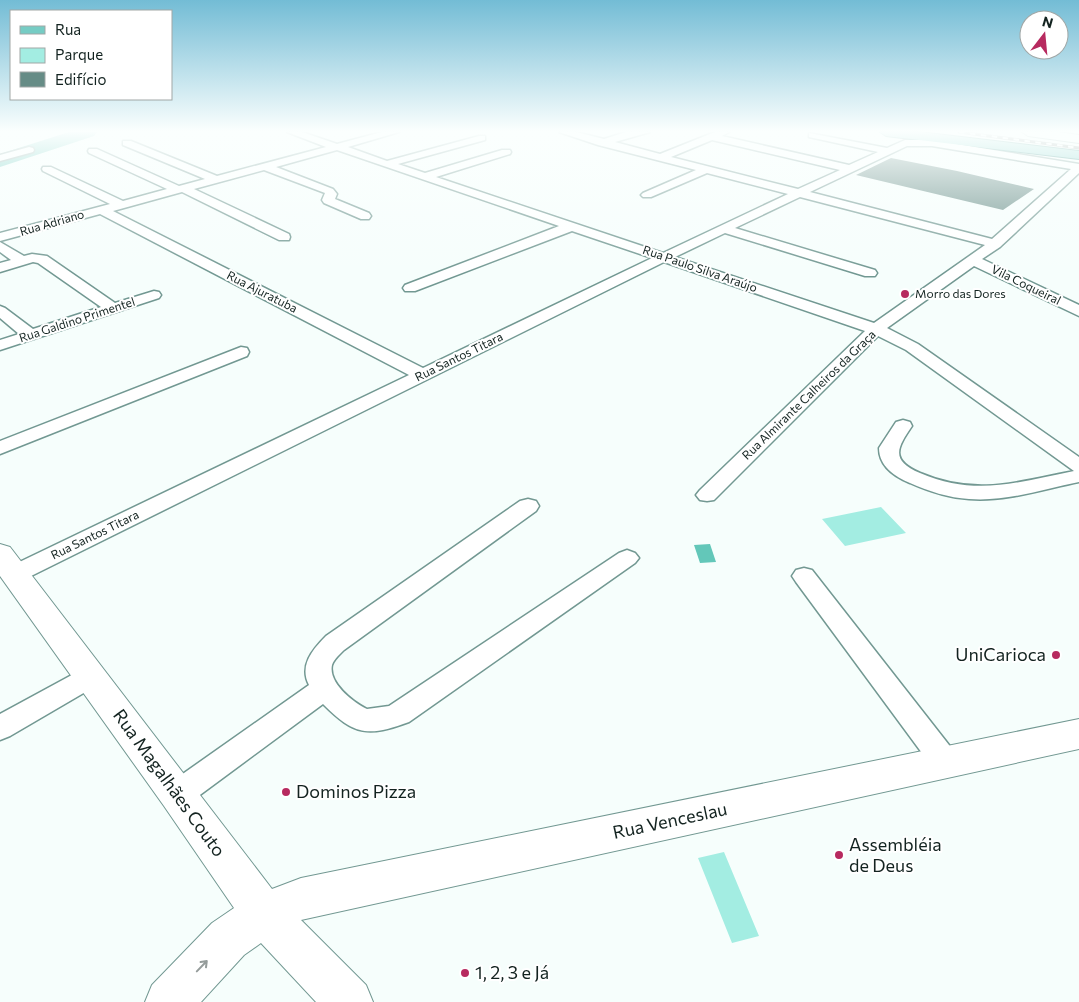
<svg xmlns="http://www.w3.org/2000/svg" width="1079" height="1002" font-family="Commissioner,sans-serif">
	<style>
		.green { fill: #a3ede2 }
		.water { fill: #63c7b9 }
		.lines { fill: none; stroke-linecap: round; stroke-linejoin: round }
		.river { fill: #63c7b9; fill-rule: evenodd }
		.building { fill: #668c86 }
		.street-casing { stroke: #729892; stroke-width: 3 }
		.secondary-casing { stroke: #729892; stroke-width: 2 }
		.primary-casing { stroke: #187b71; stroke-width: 2 }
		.street { fill: #fff; fill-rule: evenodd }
		.secondary { fill: #fff; fill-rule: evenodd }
		.primary { fill: #76ccc4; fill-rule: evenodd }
		.rail-casing { stroke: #707d7a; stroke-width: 3 }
		.rail { stroke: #fff; stroke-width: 2; stroke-dasharray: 5.5; stroke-linecap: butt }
		.oneway { stroke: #959c9b }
		.poi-dot { fill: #b72a5f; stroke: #fff; stroke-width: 2 }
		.labels { text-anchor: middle; stroke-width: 4; stroke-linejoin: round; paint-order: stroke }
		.far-street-label { font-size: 12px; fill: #132320; stroke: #fff }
		.far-poi-label { font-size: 12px; fill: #132320; stroke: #fff; text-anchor: start }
		.near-poi-label { font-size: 18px; fill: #132320; stroke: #fff; text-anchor: start }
		.near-street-label { font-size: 18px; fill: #132320; stroke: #fff }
	</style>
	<rect width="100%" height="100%" fill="#f6fefc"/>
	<!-- green -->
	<path class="green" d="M881,507L906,533L845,546L822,519Z
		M724,852L759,936L732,943L698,858Z"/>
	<!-- water -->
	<path class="water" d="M710,544L716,562L700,563L694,545Z"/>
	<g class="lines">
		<!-- river -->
		<path class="river" d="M69,132H97L94,136L0,167V154Z"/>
	</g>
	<!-- building -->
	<path class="building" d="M891,158L957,171L1034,189L1003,210L856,175Z"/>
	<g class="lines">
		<defs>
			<path id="street" d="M287,132H302L337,144L382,132H399L348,147L387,161L479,136H485V140L398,164L425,173L502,150H510L511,152L510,154L436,177L663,253L788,194L707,173L651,197H643L641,195L643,193L696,170L598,145L559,132H576L604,139L626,132H650L615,142L660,154L715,132H729L722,136L849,165L878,152L809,137V133L887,148L905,140H932L1079,164V173L1000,247L982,259L1079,305V316L974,266L887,328L918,344L1079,457V482C1044,489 1006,502 969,499C949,498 928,491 910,483C895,477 879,466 879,448L896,422L903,420L910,422L912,426C897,448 890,460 920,473C976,497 1018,482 1074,471L906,350L878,336L714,500L707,501L700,500L696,495L700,490L865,331L664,262L23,580L15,582L7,580L3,574L7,568L409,375L100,214L0,241V233L110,204L43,171L42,169L43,167H51L123,201L167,189L89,153L88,151L89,149H97L179,186L205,179L123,145V141H131L217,176L326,147ZM712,140L840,170L798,189L671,157ZM907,146H932L1071,169L992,239L810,192ZM337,150L559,226L405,285L403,288L405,291H415L572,231L652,258L423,368L113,211L182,192L279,240H289L290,237L289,234L194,189L264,170L325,193L322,200L324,203L361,219H369L371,216L369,213L335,199L337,194L333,189L276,167ZM800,197L985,245L874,323L675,257L725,233L865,276H875L877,273L875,270L735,228Z
				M29,147L33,148L34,150L33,152L0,161V155Z
				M0,242L24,256L32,254L47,256L115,303L154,291L159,292L161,295L159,298L0,350V340L19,334L0,318V306L5,308L33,329L101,307L38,263L33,262L0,272V263L11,260L0,252Z
				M241,347L247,348L249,352L247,356L0,454V441Z
				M528,499L536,501L539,506L536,511L344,650C340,654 334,659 332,665C328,683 353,702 367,709L389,706L619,553L627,550L635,553L639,558L635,563L409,722C368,737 355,736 323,704L189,803L178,807L167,803L163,794L167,785L309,685C299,666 312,650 326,636L520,501Z
				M804,568L812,570L956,754L961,763L956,772L946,776L936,772L796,582L792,576L796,570Z
				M90,667L99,670L103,677L99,684L10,736L0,740V714L81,670Z"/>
			<path id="secondary" d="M1022,132H1058L1079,135V143L1028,136Z
				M0,544L10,547L272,889L301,878L1079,719V749L301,920L366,985L373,1002H316L261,943L244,955L201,1002H145L152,985L212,923L234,908L164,806L0,576Z"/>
			<path id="primary" d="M880,132H920L1079,151V159L886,136Z"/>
		</defs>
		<!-- street casing -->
		<use href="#street" class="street-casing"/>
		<!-- secondary casing -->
		<use href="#secondary" class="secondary-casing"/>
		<!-- primary casing -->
		<use href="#primary" class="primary-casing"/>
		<!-- street -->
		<use href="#street" class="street"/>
		<!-- secondary -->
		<use href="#secondary" class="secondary"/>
		<!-- primary -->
		<use href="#primary" class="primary"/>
		<defs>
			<path id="rail" d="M959,132L1079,148"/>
		</defs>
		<!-- rail casing -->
		<use href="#rail" class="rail-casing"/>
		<!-- rail -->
		<use href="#rail" class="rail"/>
	</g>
	<!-- one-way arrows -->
	<defs><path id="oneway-shaft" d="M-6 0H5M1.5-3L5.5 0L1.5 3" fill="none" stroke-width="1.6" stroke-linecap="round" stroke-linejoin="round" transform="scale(1.25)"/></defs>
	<use class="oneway" href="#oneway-shaft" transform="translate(202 966) rotate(-46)"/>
	<!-- sky -->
	<linearGradient id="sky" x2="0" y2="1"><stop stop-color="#73bcd5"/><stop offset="0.48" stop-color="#fbfffe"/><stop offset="1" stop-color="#fbfffe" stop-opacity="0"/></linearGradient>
	<rect width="1079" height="273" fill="url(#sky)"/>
	<!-- markers -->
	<g class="poi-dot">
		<circle cx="905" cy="294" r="5"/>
		<circle cx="1056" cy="655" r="5"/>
		<circle cx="286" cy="792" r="5"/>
		<circle cx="839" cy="855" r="5"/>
		<circle cx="465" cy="973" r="5"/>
	</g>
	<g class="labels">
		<!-- far-street labels -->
		<g class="far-street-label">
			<text transform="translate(52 223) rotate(-16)" y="4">Rua Adriano</text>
			<text transform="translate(700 269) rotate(19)" y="4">Rua Paulo Silva Araújo</text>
			<text transform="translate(1026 285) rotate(26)" y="4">Vila Coqueiral</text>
			<text transform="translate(262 292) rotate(27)" y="4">Rua Ajuratuba</text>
			<text transform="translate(77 320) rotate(-18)" y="4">Rua Galdino Primentel</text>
			<text transform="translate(459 357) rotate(-26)" y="4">Rua Santos Titara</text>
			<text transform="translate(809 395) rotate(-44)" y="4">Rua Almirante Calheiros da Graça</text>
			<text transform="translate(95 535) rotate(-26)" y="4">Rua Santos Titara</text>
		</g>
		<!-- far-poi labels -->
		<g class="far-poi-label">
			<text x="915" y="298">Morro das Dores</text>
		</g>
		<!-- near-poi labels -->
		<g class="near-poi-label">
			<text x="1046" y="661" text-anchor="end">UniCarioca</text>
			<text x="296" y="798">Dominos Pizza</text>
			<text x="849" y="851">Assembléia<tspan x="849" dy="21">de Deus</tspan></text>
			<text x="475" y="979">1, 2, 3 e Já</text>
		</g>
		<!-- near-street labels -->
		<g class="near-street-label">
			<text transform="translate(169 783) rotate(54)" y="6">Rua Magalhães Couto</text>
			<text transform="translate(670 821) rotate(-12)" y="6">Rua Venceslau</text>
		</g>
	</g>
	<!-- legend -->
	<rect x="10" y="10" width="162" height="90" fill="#ffffff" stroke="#a1a7a6"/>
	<rect x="20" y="26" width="25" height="8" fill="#76ccc4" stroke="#a1a7a6"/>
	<text x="55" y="35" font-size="15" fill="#132320">Rua</text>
	<rect x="20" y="48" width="25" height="15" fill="#a3ede2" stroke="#a1a7a6"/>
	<text x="55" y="60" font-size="15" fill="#132320">Parque</text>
	<rect x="20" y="72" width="25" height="15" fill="#668c86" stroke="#a1a7a6"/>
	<text x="55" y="85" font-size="15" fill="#132320">Edifício</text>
	<!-- north arrow -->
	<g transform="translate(1044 35) rotate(16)"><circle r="24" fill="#ffffff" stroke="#a1a7a6"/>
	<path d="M0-4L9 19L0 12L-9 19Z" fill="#b72a5f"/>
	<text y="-8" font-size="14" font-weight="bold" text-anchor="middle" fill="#132320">N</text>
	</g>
</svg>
